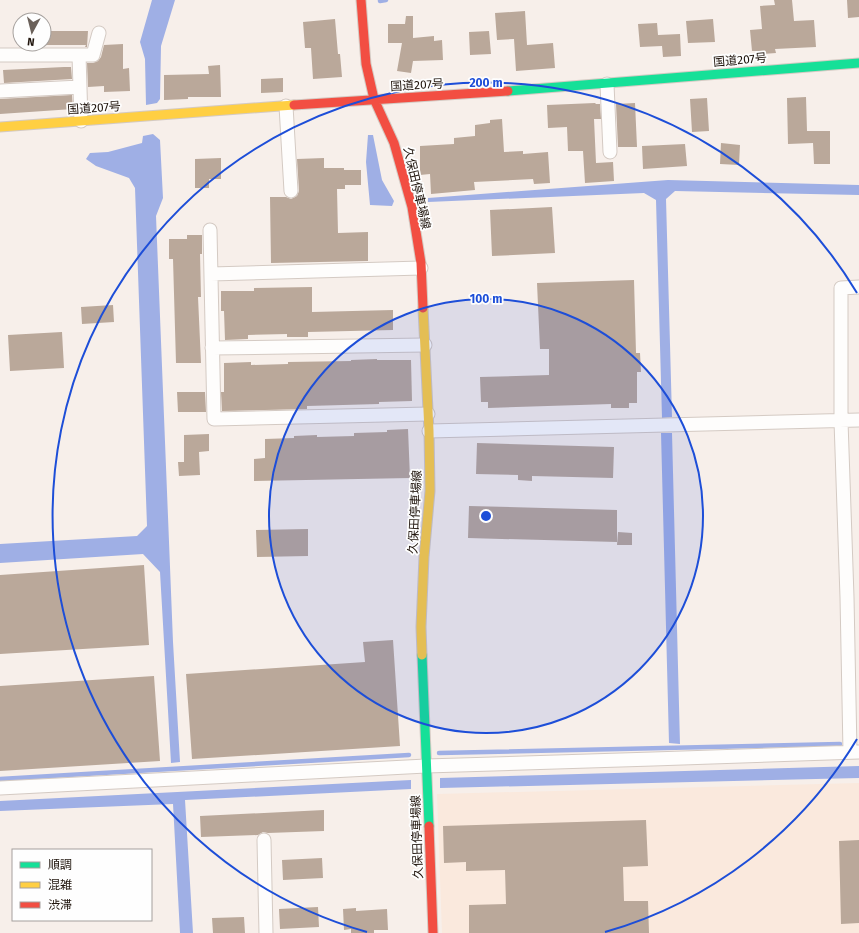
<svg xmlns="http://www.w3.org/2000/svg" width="859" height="933" font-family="'Fira Sans','Noto Sans JP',sans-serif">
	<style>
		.built { fill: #fae9dd }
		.water { fill: #9fafe5 }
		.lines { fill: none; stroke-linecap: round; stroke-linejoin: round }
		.stream { stroke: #9fafe5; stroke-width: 4.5 }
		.building { fill: #baa89a }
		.street-casing { stroke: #d4cac3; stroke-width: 15 }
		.fast-casing { stroke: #d4cac3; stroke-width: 11 }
		.slow-casing { stroke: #d4cac3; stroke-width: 11 }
		.jam-casing { stroke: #d4cac3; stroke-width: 11 }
		.street { stroke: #fefdfc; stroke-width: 13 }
		.fast { stroke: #16e098; stroke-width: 9 }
		.slow { stroke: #ffcf43; stroke-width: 9 }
		.jam { stroke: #f24e42; stroke-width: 9 }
		.ring { fill: none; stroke: #1d4ed8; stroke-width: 2 }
		.labels { text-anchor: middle; stroke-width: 3.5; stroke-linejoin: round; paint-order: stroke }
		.street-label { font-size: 12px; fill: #1f140c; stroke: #fefefe }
		.centre { fill: #1d4ed8; stroke: #fefefe; stroke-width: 2 }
		.ring-label { font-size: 12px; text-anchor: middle; font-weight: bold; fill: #1d4ed8; stroke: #fefefe; stroke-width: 3.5; stroke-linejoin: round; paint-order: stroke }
	</style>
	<rect width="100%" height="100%" fill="#f7efea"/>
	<!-- built -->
	<path class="built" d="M859,783V933H442L437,794Z"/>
	<!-- water -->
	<path class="water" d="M152,0H175L161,46L160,99L157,103L146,105L145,59L140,42Z
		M153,134L160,140L163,198L156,216L173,642L180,762L171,763L160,572L143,554L0,563V544L137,536L147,526L135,188L129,178L96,166L86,159L90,153L108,152L142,143L143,136Z
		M368,135H373L382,180L394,201L392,206L370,205L366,162Z
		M668,180L859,185V195L675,191L666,199L672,417L662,418L656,200L644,193L428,202V198Z
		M661,433H672L680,744L669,743Z
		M859,766V778L440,788V778Z
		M411,780V789L185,800L193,933H180L173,804L0,811V801Z"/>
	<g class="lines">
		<!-- stream -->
		<path class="stream" d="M380,1L386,0
			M439,753L840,744
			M0,779L409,755"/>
	</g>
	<!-- building -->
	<path class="building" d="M774,0H792L794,21L814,20L816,47L775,49L776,53L763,54V51H752L750,30L762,29L760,6L775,5Z
		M847,0H859V17L848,18Z
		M525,11L527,45L553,43L555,68L516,71L514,39L497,40L495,13Z
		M406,16H413V38L434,36V41L442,40L443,60L413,61L411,73L397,71L402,43H388V24H405Z
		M335,19L338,54H340L342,77L313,79L311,48H305L303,22Z
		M713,19L715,42L688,43L686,21Z
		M657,23L658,35L680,34L681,56L663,57L662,46L640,47L638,24Z
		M44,31H88L87,47H85L86,45H44Z
		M489,31L491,54L470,55L469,32Z
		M123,44V69L129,68L130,91L104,92V86L88,87L87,63H93L98,61L101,57L104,45Z
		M220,65L221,97H188V99L164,100V75L209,74L208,66Z
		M64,67H71L72,79L4,83L3,70Z
		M283,78V92L261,93V79Z
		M72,95L73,109L0,114V99Z
		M806,97L807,131H830V164H814L813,143L788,144L787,98Z
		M707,98L709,131L692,132L690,99Z
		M595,103L596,104H600L601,119H594L596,163L613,162L614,181L585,183L583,151H568L567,127L548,128L547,105Z
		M635,103L637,147H618L616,104Z
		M502,119L504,152L523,151V154L548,152L550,183L534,184L533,179L474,182L475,190L431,194L430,174L420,175V146L454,144V138L475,136V125L490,123V120Z
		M721,143L740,145L739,165L720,164Z
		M685,144L687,166L643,169L642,146Z
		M221,158V179H209V188H195V159Z
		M324,158V168H344V170H361V185H345V189H337L338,233L368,232V261L271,263L270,197H286L291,199L297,196L299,191L297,159Z
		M552,207L555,253L492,256L490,210Z
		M187,235H202V254H200L201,297H198L201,363H176L173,259H169V239H187Z
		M634,280L636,353H640L641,372H637V403H629V408H611V404L488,408V402H481L480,377L549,375V349H540L537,283Z
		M312,287V312L393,310V330L308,332V337H287V334L248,335V339L225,340L224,311H221V291H254V288Z
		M113,305L114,322L82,324L81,307Z
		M62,332L64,368L10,371L8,335Z
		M377,359V360H411L412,401L379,402V404L307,406V409L222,411L221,392H224V363L251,362V365L288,364V362L351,361V360Z
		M177,392H205L206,412H178Z
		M408,429L410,478L254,481V459L265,458V439L294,438V436L317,435V437L354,436V433L387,432V430Z
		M209,434V451L199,452L200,475L179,476L178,462H184V435Z
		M477,443L614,447L613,478L532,476V481L518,480V475L476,474Z
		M469,506L617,510V542L468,538Z
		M308,529V556L257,557L256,530Z
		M618,532L632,533V545H617Z
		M144,565L149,645L0,654V575Z
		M393,640L400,746L192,759L186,674L365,662L363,642Z
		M154,676L160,761L0,771V686Z
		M324,810V831L268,833L263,832L258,835L201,837L200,816Z
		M646,820L648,866L623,867L624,901H648L649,933H469V905L506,904L505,870L466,871V862L444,863L443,826Z
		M859,840V923L841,924L839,841Z
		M322,858L323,878L283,880L282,860Z
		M318,907L319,927L280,929L279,909Z
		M356,908V911L387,909L388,930H374V933H351V929L344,930L343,909Z
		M244,917L245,933H213L212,918Z"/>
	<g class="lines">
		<defs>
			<path id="street" d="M0,55H93L99,33
				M79,55L81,121
				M607,84L610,152
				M0,91L80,87
				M286,106L291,191
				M210,230L214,419L428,414
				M211,274L421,268
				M212,348L425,345
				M429,431L859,420
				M850,752L847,597L841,421V288L859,287
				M0,788L426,766L653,759L859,752
				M264,840L266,933"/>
			<path id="fast" d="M508,91L859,63
				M422,655L429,826"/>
			<path id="slow" d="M0,127L294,105
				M422,655L421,627L424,557L430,491L429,431L423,308"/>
			<path id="jam" d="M361,0L366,64L374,99L394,143L412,207L421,263L423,308
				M294,105L508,91
				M429,826L433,933"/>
		</defs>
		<!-- street casing -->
		<use href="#street" class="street-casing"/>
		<!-- fast casing -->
		<use href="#fast" class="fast-casing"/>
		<!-- slow casing -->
		<use href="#slow" class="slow-casing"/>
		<!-- jam casing -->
		<use href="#jam" class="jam-casing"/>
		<!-- street -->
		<use href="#street" class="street"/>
		<!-- fast -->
		<use href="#fast" class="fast"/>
		<!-- slow -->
		<use href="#slow" class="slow"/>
		<!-- jam -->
		<use href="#jam" class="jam"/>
	</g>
	<!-- distance rings -->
	<circle cx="486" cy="516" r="217" fill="#1d4ed8" fill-opacity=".12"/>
	<g class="ring">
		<circle cx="486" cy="516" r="217"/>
		<path d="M857 739A433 433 0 0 1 605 932M367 932A433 433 0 1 1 857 293"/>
	</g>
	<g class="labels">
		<!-- street labels -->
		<g class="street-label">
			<text transform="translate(740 60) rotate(-5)" y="4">国道207号</text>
			<text transform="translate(417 85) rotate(-3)" y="4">国道207号</text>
			<text transform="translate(94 108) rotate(-4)" y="4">国道207号</text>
			<text transform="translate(417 188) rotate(77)" y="4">久保田停車場線</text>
			<text transform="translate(415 512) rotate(-87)" y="4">久保田停車場線</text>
			<text transform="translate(417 837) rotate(-92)" y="4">久保田停車場線</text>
		</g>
	</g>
	<circle cx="486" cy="516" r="6" class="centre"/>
	<g class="ring-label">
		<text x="486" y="87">200 m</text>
		<text x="486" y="303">100 m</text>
	</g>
	<!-- legend -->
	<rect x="12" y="849" width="140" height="72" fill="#fefefe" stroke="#a5a09d"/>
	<rect x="20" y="862" width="20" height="6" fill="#16e098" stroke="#a5a09d"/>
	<text x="48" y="869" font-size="12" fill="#1f140c">順調</text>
	<rect x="20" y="882" width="20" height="6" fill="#ffcf43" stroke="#a5a09d"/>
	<text x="48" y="889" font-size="12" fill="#1f140c">混雑</text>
	<rect x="20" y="902" width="20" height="6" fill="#f24e42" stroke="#a5a09d"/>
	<text x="48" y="909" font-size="12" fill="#1f140c">渋滞</text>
	<!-- north arrow -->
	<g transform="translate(32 32) rotate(187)"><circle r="19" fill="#fefefe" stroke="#a5a09d"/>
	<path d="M0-3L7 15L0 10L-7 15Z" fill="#6b615a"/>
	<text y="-6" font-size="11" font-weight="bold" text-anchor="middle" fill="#1f140c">N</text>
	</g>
</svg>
